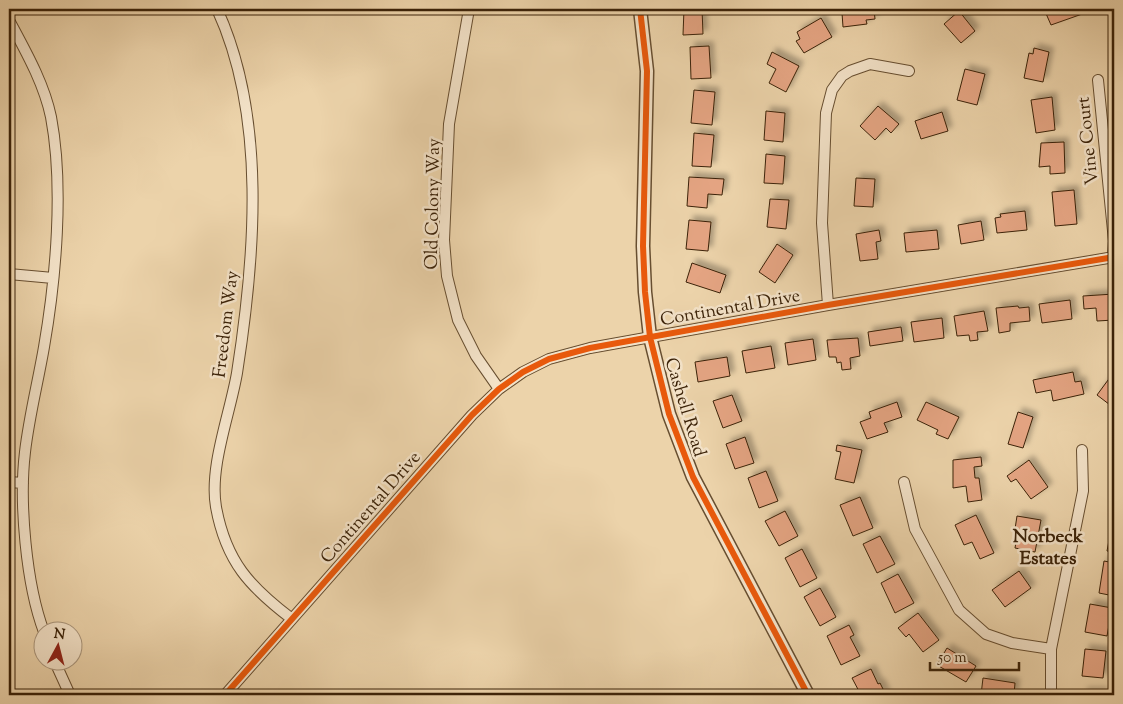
<svg xmlns="http://www.w3.org/2000/svg" width="1123" height="704" font-family="'Sorts Mill Goudy',serif">
	<style>
		.building { fill: #e4a482; stroke: #3b2208; filter: url(#shadow) }
		.lines { fill: none; stroke-linecap: round; stroke-linejoin: round }
		.minor-casing { stroke: #674e30; stroke-width: 12 }
		.tertiary-casing { stroke: #674e30; stroke-width: 15 }
		.minor { stroke: #f3e2c8; stroke-width: 10 }
		.tertiary { stroke: #f3e2c8; stroke-width: 12 }
		.cycleway-casing { stroke: #f3e2c8; stroke-width: 9 }
		.cycleway { stroke: #e8590c; stroke-width: 6 }
		.labels { text-anchor: middle; stroke-width: 5; stroke-linejoin: round; paint-order: stroke }
		.street-label { font-size: 18px; fill: #3b2208; stroke: #f3e2c8 }
		.neighbourhood-label { font-size: 19px; font-weight: bold; fill: #3b2208; stroke: #f3e2c8 }
	</style>
	<defs>
		<filter id="shadow"><feDropShadow dx="4.5" dy="-4.5" stdDeviation="2.5" flood-color="#0004"/></filter>
	</defs>
	<rect width="100%" height="100%" fill="#ecd3aa"/>
	<filter id="stains"><feTurbulence type="fractalNoise" baseFrequency=".004" numOctaves="4"/><feColorMatrix values="0 0 0 0 .2 0 0 0 0 .09 0 0 0 0 .02 0 0 0 .5 -.17"/></filter>
	<radialGradient id="worn" r=".72"><stop offset=".6" stop-color="#630" stop-opacity="0"/><stop offset="1" stop-color="#630" stop-opacity=".3"/></radialGradient>
	<!-- building -->
	<path class="building" d="M684,9H702L703,34L683,35Z
		M844,9H874L875,19L866,20L867,24L843,27L842,13H845Z
		M889,9H922V14L889,11Z
		M1044,9H1084L1085,13L1051,25Z
		M959,11L975,31L961,43L944,24Z
		M821,18L832,37L804,53L796,41L800,39L797,32Z
		M709,46L711,78L691,79L690,47Z
		M1034,48L1049,52L1043,82L1024,78L1029,53L1033,54Z
		M772,52L799,66L786,92L769,83L776,69L767,64Z
		M965,69L985,74L977,105L957,100Z
		M694,90L715,92L712,125L691,123Z
		M1052,97L1055,130L1036,133L1031,100Z
		M878,106L899,124L891,133L886,128L875,140L860,126Z
		M766,111L785,113L783,142L764,140Z
		M942,112L948,131L921,139L915,121Z
		M694,133L714,135L711,167L692,166Z
		M1064,142L1065,173L1050,174V166L1039,167L1041,143Z
		M766,154L785,156L783,184L764,183Z
		M689,177L724,179L722,195L708,194L707,208L687,206Z
		M856,178L875,179L873,207L854,206Z
		M1074,190L1077,224L1055,226L1052,192Z
		M770,199L789,200L786,229L767,227Z
		M1025,211L1027,230L997,233L995,218L1001,217L1000,214Z
		M689,220L711,222L708,251L686,249Z
		M981,221L984,240L961,244L958,225Z
		M879,230L881,241L876,242L878,259L860,261L856,234Z
		M937,230L939,249L906,252L904,233Z
		M777,244L793,255L775,283L759,272Z
		M692,263L726,275L720,293L686,282Z
		M1114,294V320L1097,321L1096,308L1084,309L1083,296Z
		M1070,300L1072,319L1042,323L1039,304Z
		M1018,306L1019,308L1029,307L1030,321L1010,323V331L999,333L996,308Z
		M984,311L988,331L977,332L978,340L970,341L969,335L957,336L954,316Z
		M942,318L944,338L914,342L911,322Z
		M901,327L903,341L870,346L868,332Z
		M858,338L860,356L850,358L851,369L842,370L841,362L837,363L836,357H829L827,340Z
		M813,339L816,360L788,365L785,343Z
		M771,346L775,368L746,373L742,351Z
		M727,357L730,376L698,382L695,362Z
		M1073,372L1075,382L1081,381L1084,394L1053,401L1051,390L1036,393L1033,380Z
		M1111,376L1114,379V408L1097,395Z
		M732,395L742,421L723,428L713,401Z
		M897,402L902,417L884,423L888,432L867,439L860,422L871,418L869,412Z
		M926,402L959,417L948,439L936,434L938,430L917,420Z
		M1018,412L1033,417L1023,448L1008,444Z
		M745,437L754,463L735,469L726,444Z
		M837,445L862,450L854,483L835,479L841,452L836,451Z
		M981,457L982,466L974,467L975,478H979L982,500L968,502L966,486L953,488V460Z
		M1029,460L1048,487L1031,499L1016,479L1011,482L1007,476Z
		M766,471L778,501L759,508L748,478Z
		M860,497L873,528L853,536L840,505Z
		M785,511L798,536L779,546L765,521Z
		M976,515L994,553L980,559L972,542L964,545L955,525Z
		M1017,516L1041,520L1035,552L1015,548L1018,530L1015,529Z
		M1113,519L1114,520V552L1107,551Z
		M880,536L895,564L877,573L863,544Z
		M802,549L817,578L800,587L785,558Z
		M1104,561L1114,563V596L1099,593Z
		M1019,571L1031,588L1005,607L992,590Z
		M898,574L914,603L895,613L881,583Z
		M820,588L836,617L820,626L804,597Z
		M1090,604L1112,608L1107,636L1085,632Z
		M918,613L939,640L923,652L909,634L906,637L898,628Z
		M849,625L854,635L850,637L860,656L841,665L827,636Z
		M947,648L976,666L966,682L937,665Z
		M1085,649L1106,651L1103,678L1082,676Z
		M871,669L878,684L880,683L886,695H861L852,678Z
		M983,678L1015,683L1014,695H981Z
		M1083,692H1103V695H1083Z"/>
	<g class="lines">
		<defs>
			<path id="minor" d="M217,9C267,117 255,258 237,373C230,414 209,467 216,507C226,562 250,587 292,619
				M469,9L449,124L444,240L447,276L458,320L476,356L499,389
				M9,20C25,50 44,83 51,117C64,186 56,278 44,347C38,382 29,417 25,452C19,502 26,584 44,632
				M1098,80L1114,241L1113,257
				M9,274L53,278
				M828,305L822,223L826,113L832,90L842,76L850,71L870,64L909,71
				M9,482L23,483
				M904,482L915,529L959,610L986,634L1012,643L1051,649
				M55,662L70,695
				M225,695L472,415L499,389L523,372L549,359L590,348L828,305L1114,257
				M1051,695V649L1083,491L1082,450"/>
			<path id="tertiary" d="M640,9L647,71L643,246L645,292L650,337L669,414L693,477L808,695"/>
		</defs>
		<!-- minor casing -->
		<use href="#minor" class="minor-casing"/>
		<!-- tertiary casing -->
		<use href="#tertiary" class="tertiary-casing"/>
		<!-- minor -->
		<use href="#minor" class="minor"/>
		<!-- tertiary -->
		<use href="#tertiary" class="tertiary"/>
		<defs>
			<path id="cycleway" d="M640,9L647,71L643,246L645,292L650,337L669,414L693,477L808,695
				M225,695L472,415L499,389L523,372L549,359L590,348L828,305L1114,257"/>
		</defs>
		<!-- cycleway casing -->
		<use href="#cycleway" class="cycleway-casing"/>
		<!-- cycleway -->
		<use href="#cycleway" class="cycleway"/>
	</g>
	<g class="labels">
		<!-- street labels -->
		<g class="street-label">
			<text transform="translate(1087 141) rotate(-96)" y="6">Vine Court</text>
			<text transform="translate(432 204) rotate(-89)" y="6">Old Colony Way</text>
			<text transform="translate(730 307) rotate(-10)" y="6">Continental Drive</text>
			<text transform="translate(225 324) rotate(-83)" y="6">Freedom Way</text>
			<text transform="translate(686 407) rotate(73)" y="6">Cashell Road</text>
			<text transform="translate(370 507) rotate(-49)" y="6">Continental Drive</text>
		</g>
		<!-- neighbourhood labels -->
		<g class="neighbourhood-label">
			<text x="1048" y="542">Norbeck<tspan x="1048" dy="22">Estates</tspan></text>
		</g>
	</g>
	<!-- margin -->
	<rect width="1123" height="704" fill="none" stroke="#ecd3aa" stroke-width="30"/>
	<rect x="10" y="10" width="1103" height="684" fill="none" stroke="#3b2208" stroke-width="2.5"/>
	<rect x="15" y="15" width="1093" height="674" fill="none" stroke="#3b2208"/>
	<!-- north arrow -->
	<g transform="translate(58 646) rotate(7)"><circle r="24" fill="#f3e2c8" stroke="#a9957b"/>
	<path d="M0-4L9 19L0 12L-9 19Z" fill="#8f2418"/>
	<text y="-8" font-size="14" font-weight="bold" text-anchor="middle" fill="#3b2208">N</text>
	</g>
	<!-- scale -->
	<path d="M930 662v8h89v-8" fill="none" stroke="#3b2208" stroke-width="2.5"/>
	<text x="938" y="662" font-size="15" fill="#3b2208" stroke="#f3e2c8" stroke-width="4" paint-order="stroke">50 m</text>
	<rect width="100%" height="100%" filter="url(#stains)"/>
	<rect width="100%" height="100%" fill="url(#worn)"/>
</svg>
